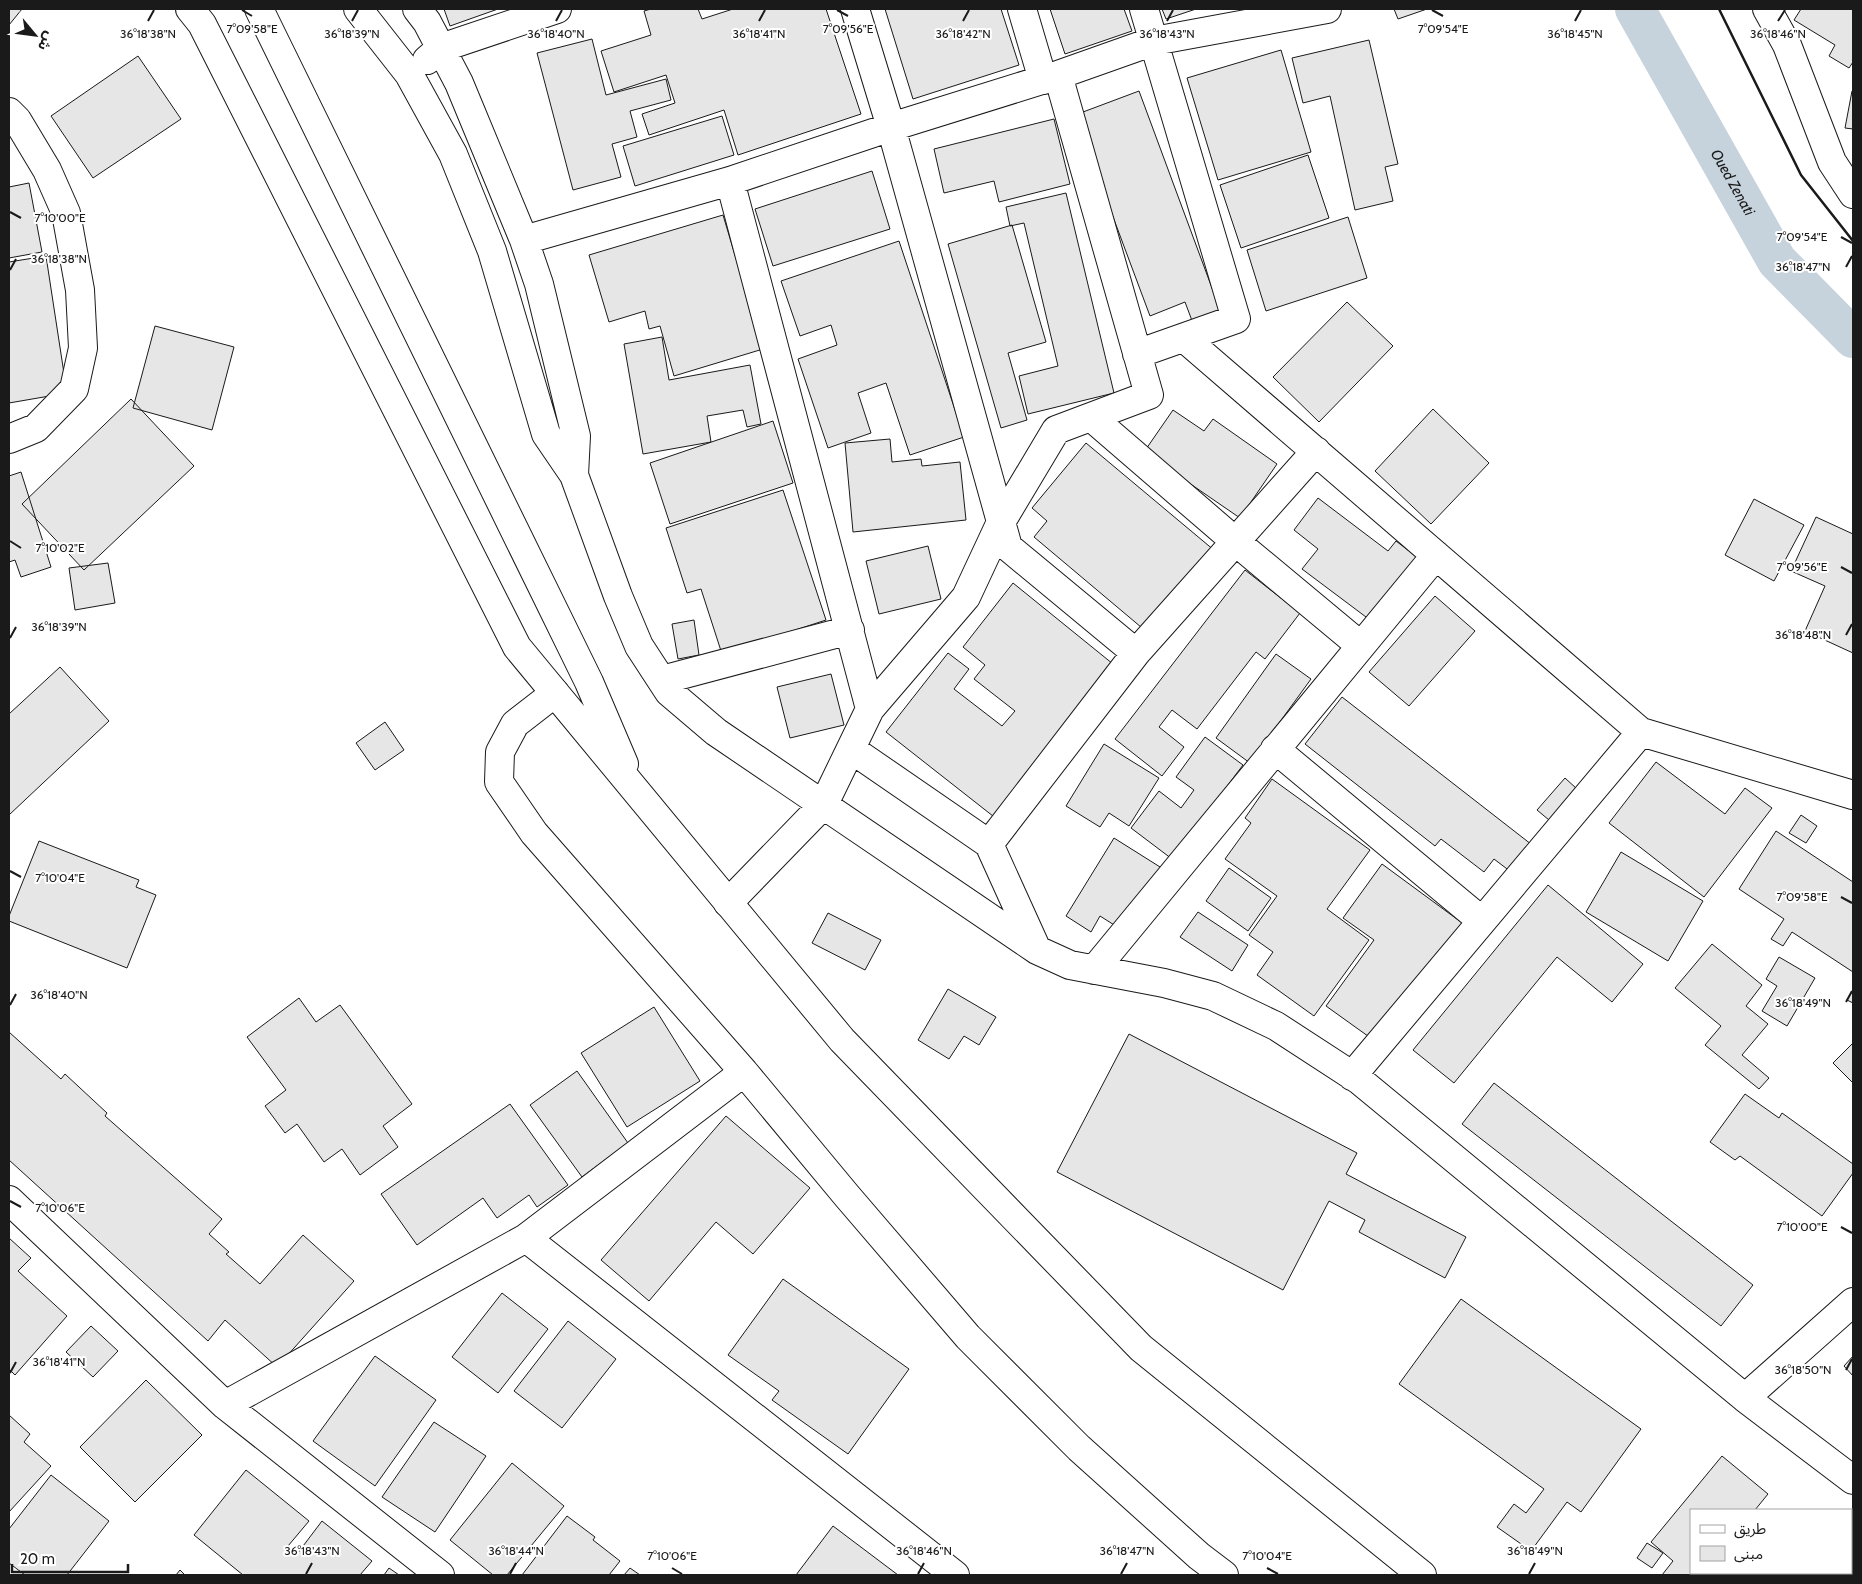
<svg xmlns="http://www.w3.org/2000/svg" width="1862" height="1584" font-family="Cabin,'Noto Sans Arabic',sans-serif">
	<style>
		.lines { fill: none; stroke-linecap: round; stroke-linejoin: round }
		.canal { stroke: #c6d2dc; stroke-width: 40 }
		.building { fill: #e6e6e6; stroke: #1a1a1a }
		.minor-casing { stroke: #1a1a1a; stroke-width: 30 }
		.major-casing { stroke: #1a1a1a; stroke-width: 30 }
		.minor { stroke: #fff; stroke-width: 28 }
		.major { stroke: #fff; stroke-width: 28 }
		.wall { stroke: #1a1a1a; stroke-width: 2.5 }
		.ticks { fill: none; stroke: #1a1a1a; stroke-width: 2 }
		.labels { text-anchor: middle; stroke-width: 4; stroke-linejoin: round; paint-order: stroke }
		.water-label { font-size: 15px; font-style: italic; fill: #1a1a1a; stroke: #fff }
		.ticks-label { font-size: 12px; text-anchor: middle; fill: #1a1a1a; stroke: #fff; stroke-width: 4; stroke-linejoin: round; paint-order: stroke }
	</style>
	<rect width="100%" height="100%" fill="#fff"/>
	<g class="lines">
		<!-- canal -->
		<path class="canal" id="s1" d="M1635,9L1777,261L1853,338"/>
	</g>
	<!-- building -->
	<path class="building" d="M9,9H22L9,25Z
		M444,9H498L450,26Z
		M651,9H698L702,19L733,9H826L861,114L738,155L724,110L649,135L642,114L675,103L666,75L614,92L601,51L651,35L644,11Z
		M885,9H1001L1019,65L913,99Z
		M1050,9H1124L1132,31L1065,54Z
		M1162,9H1196L1166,19Z
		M1394,9H1427L1398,19Z
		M1801,9H1853V62L1849,68L1829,56L1835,45L1794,20Z
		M592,39L606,95L666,79L671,100L630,111L637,137L612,144L621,177L573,190L537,53Z
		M1369,40L1398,164L1385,167L1393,201L1355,210L1330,96L1303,103L1292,58Z
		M1281,50L1311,152L1218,180L1187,78Z
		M138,56L181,119L93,178L51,116Z
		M1139,91L1222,315L1194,326L1185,302L1150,316L1075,115Z
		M1852,91H1853V129L1845,128Z
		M722,116L734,155L635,186L623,146Z
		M1054,119L1070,184L999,202L994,181L944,193L934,149Z
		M1308,155L1329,218L1241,248L1220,185Z
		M872,171L890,229L773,266L755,209Z
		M29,183L42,252L9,258V187Z
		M1066,193L1114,393L1028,414L1019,376L1058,366L1024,223L1010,226L1006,207Z
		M723,215L763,349L674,376L660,326L649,329L645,311L609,322L589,255Z
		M1348,217L1367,278L1266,311L1247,250Z
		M1012,225L1046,342L1008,353L1027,420L1001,428L948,244Z
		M899,241L964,437L910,455L886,383L858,393L871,433L828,448L798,359L837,345L831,325L800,336L781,281Z
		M46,256L67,393L9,403V262Z
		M1347,302L1393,346L1319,422L1273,377Z
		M155,326L234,347L212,430L133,408Z
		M662,337L669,380L750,365L761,424L747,427L743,410L707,416L711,442L643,454L624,344Z
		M131,399L194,466L84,570L22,504Z
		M1433,409L1489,463L1431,524L1375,471Z
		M1173,410L1204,431L1213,419L1277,464L1240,518L1144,452Z
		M773,421L793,483L670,524L650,463Z
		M890,439L892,462L921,459L922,466L960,462L966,520L853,532L845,443Z
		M1086,443L1215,551L1154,638L1034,537L1047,521L1032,508Z
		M21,472L51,567L21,577L15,560L9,562V476Z
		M783,490L826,620L722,654L701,589L687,593L666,528Z
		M1318,498L1388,551L1396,541L1417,557L1370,620L1302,569L1318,549L1294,530Z
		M1754,499L1804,525L1774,581L1725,555Z
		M1816,517L1853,534V653L1805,631L1825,586L1791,571Z
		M928,546L941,599L879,614L866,561Z
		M108,563L115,603L75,610L69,568Z
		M1245,570L1300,613L1265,659L1256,652L1197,729L1172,710L1159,727L1184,747L1162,776L1115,739Z
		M1013,583L1113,664L998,820L886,732L948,653L969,669L954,689L1002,726L1015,711L974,679L985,665L963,647Z
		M1435,596L1475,631L1409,706L1369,672Z
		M694,620L699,655L678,659L672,624Z
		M1276,654L1311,679L1250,763L1216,738Z
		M60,667L109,721L9,815V714Z
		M831,674L844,725L790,738L777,687Z
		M1342,697L1536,848L1515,875L1494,859L1484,872L1441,839L1435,846L1305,744Z
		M385,722L404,750L375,770L356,743Z
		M1205,737L1243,765L1172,859L1131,828L1159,791L1181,808L1194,790L1176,777Z
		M1104,744L1159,778L1129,826L1109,813L1100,827L1066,806Z
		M1656,762L1725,814L1745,788L1772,808L1704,897L1609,823Z
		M1565,778L1577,789L1549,820L1537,810Z
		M1272,779L1370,850L1327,909L1369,940L1314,1016L1257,975L1273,952L1249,935L1277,896L1225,859L1251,823L1245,818Z
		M1801,815L1817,826L1806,843L1789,833Z
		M1776,831L1853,882V972L1792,932L1783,946L1771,939L1784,919L1739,889Z
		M1114,838L1168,872L1130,935L1100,916L1091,932L1066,916Z
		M39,841L139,880L136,887L156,895L127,968L9,921V916Z
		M1621,852L1703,901L1668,961L1586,912Z
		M1382,864L1465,925L1379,1044L1326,1006L1374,940L1343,918Z
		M1229,868L1271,898L1248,931L1206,901Z
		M1548,885L1643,964L1612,1002L1557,957L1454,1083L1413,1050Z
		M1198,912L1248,945L1232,971L1180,937Z
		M828,913L881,940L865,970L812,943Z
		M1712,944L1762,985L1746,1006L1768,1024L1742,1055L1769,1078L1759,1089L1705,1045L1721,1026L1675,988Z
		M1779,957L1815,978L1787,1026L1762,1011L1777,986L1766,979Z
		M948,989L996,1017L979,1045L964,1036L949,1059L918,1040Z
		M1853,990V1003L1847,1000Z
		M299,998L316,1022L340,1005L412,1104L383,1126L398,1147L360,1175L342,1149L324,1162L297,1124L285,1133L265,1106L286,1090L247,1037Z
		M654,1007L700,1081L627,1127L581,1053Z
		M9,1032L61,1079L65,1074L107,1113L105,1116L222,1219L209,1234L229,1252L226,1254L260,1284L303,1235L354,1281L277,1367L225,1320L208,1341L9,1160Z
		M1129,1034L1357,1153L1346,1174L1466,1237L1445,1278L1359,1232L1365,1220L1329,1201L1283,1290L1057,1172Z
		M1852,1044H1853V1083L1833,1063Z
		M577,1071L628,1143L582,1177L530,1105Z
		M1494,1083L1753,1285L1721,1326L1462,1124Z
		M1745,1094L1779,1118L1782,1113L1853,1164V1173L1822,1216L1740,1156L1735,1160L1710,1142Z
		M510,1104L568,1185L537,1207L529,1195L497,1218L483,1198L417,1245L381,1194Z
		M726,1116L810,1188L753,1254L716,1222L649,1301L601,1260Z
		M9,1238L31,1258L18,1271L67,1316L15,1375L9,1369Z
		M783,1279L909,1369L848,1454L772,1400L779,1391L728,1355Z
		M502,1293L548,1329L498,1393L452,1357Z
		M1461,1299L1641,1429L1581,1512L1567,1502L1531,1551L1497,1527L1514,1504L1526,1513L1544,1489L1399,1384Z
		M568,1321L616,1359L562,1428L514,1391Z
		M91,1326L118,1351L93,1377L66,1352Z
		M375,1356L436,1400L375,1486L313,1441Z
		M1853,1356V1376L1844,1366Z
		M146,1380L202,1435L135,1502L80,1447Z
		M9,1415L30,1434L24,1442L51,1466L9,1512Z
		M434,1422L486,1456L435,1532L382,1497Z
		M1722,1456L1768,1494L1755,1510H1691V1573H1703L1701,1575H1662L1673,1561L1651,1542Z
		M512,1463L564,1506L507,1575H493L450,1540Z
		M246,1470L309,1521L288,1546L297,1554L322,1521L372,1561L360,1575H243L194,1535Z
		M51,1475L109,1521L67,1575H25L9,1563V1529Z
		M567,1516L595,1537L593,1540L620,1561L609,1575H522Z
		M833,1526L898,1575H796Z
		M1647,1543L1663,1553L1652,1568L1637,1558Z
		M389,1568L399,1575H384Z
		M630,1568L640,1575H624Z
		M180,1570L185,1575H176Z
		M1755,1573H1764L1767,1575H1753Z"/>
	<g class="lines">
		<defs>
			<path id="minor" d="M358,9L409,74L453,154L492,251L546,434L574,475L576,436L539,284L524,240L459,83L427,22L417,9
				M855,9L891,127L1008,547L1136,653
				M1022,9L1043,80
				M1767,9L1787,45L1832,162L1853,194
				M427,60L441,48L557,9
				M9,112L17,120L47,170L66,213L80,290L83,348L74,389L36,428L9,439
				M730,181L870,709
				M524,240L730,181L891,127L1058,75L1154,41L1327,9
				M1184,338L1641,732L1853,795
				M1137,354L1236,319L1144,9
				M1091,417L1236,542L1361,646
				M574,475L618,596L639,646L669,692L716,732L1037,950L1070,965L1164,983L1213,996L1276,1026L1359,1080L1745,1398L1853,1480
				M662,680L850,630
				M555,693L515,724L500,752L499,782L534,833L744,1072L847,1196L968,1337L1079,1448L1199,1556L1224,1575
				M851,749L989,844L1037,950
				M1275,749L1482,921
				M989,844L1136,653L1316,451
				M728,903L824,804L870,709L966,597L1001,522L1056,430L1149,395L1058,75
				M1094,970L1436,555
				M1352,1076L1641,732
				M9,1200L225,1405L440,1575
				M526,1238L955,1575
				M1745,1398L1853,1302
				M225,1405L526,1238L744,1072"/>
			<path id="major" d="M190,9L202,24L517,647L842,1040L1141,1348L1422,1575
				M259,9L589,682L624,764"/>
		</defs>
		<!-- minor casing -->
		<use href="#minor" class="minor-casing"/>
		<!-- major casing -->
		<use href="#major" class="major-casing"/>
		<!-- minor -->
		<use href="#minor" class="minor"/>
		<!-- major -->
		<use href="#major" class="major"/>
		<!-- wall -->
		<path class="wall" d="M1719,9L1801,175L1853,241"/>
	</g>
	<!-- ticks -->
	<path class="ticks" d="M242,10L252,16M837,10L848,16M1432,10L1443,16M148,21L154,10M352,21L358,10M556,21L562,10M759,21L765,10M963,21L969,10M1167,21L1173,10M1575,21L1581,10M1778,21L1785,10M10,212L21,218M1841,237L1852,243M1846,267L1852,256M10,270L16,259M10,541L21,548M1841,567L1852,573M1846,635L1852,624M10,638L16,627M10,871L21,877M1841,897L1852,903M1846,1002L1852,991M10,1005L16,994M10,1201L21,1207M1841,1227L1852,1233M1846,1370L1852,1359M10,1373L16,1362M672,1568L682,1574M1267,1568L1278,1574M306,1574L312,1563M510,1574L516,1563M918,1574L924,1563M1121,1574L1127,1563M1529,1574L1535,1563"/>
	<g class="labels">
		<!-- water labels -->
		<g class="water-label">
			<text dy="5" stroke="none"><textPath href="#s1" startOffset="199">Oued Zenati</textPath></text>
		</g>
	</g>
	<g class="ticks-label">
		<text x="848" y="33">7°09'56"E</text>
		<text x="1443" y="33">7°09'54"E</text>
		<text x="252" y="33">7°09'58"E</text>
		<text x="148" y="38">36°18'38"N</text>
		<text x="352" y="38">36°18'39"N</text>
		<text x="556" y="38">36°18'40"N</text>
		<text x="759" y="38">36°18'41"N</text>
		<text x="963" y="38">36°18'42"N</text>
		<text x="1167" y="38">36°18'43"N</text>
		<text x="1575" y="38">36°18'45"N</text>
		<text x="1778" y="38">36°18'46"N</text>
		<text x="60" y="222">7°10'00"E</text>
		<text x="1802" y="241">7°09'54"E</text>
		<text x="59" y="263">36°18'38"N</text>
		<text x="1803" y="271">36°18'47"N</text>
		<text x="60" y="552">7°10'02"E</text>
		<text x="1802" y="571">7°09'56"E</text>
		<text x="59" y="631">36°18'39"N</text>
		<text x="1803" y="639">36°18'48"N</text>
		<text x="60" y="882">7°10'04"E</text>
		<text x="1802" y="901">7°09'58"E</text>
		<text x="59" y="999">36°18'40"N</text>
		<text x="1803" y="1007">36°18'49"N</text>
		<text x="60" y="1212">7°10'06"E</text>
		<text x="1802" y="1231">7°10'00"E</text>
		<text x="59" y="1366">36°18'41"N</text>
		<text x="1803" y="1374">36°18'50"N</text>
		<text x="312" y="1555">36°18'43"N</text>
		<text x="516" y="1555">36°18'44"N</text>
		<text x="924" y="1555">36°18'46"N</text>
		<text x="1127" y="1555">36°18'47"N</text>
		<text x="1535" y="1555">36°18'49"N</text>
		<text x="672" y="1560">7°10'06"E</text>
		<text x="1267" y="1560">7°10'04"E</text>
	</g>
	<!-- border -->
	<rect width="1862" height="1584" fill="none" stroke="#1a1a1a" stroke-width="20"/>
	<!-- legend -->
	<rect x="1690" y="1509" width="162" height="65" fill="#ffffff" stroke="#a3a3a3"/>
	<rect x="1700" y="1525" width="25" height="8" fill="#ffffff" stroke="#a3a3a3"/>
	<text x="1734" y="1534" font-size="15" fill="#1a1a1a">طريق</text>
	<rect x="1700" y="1546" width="25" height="15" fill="#e6e6e6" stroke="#a3a3a3"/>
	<text x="1734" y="1559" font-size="15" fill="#1a1a1a">مبنى</text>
	<!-- north arrow -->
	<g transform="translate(35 35) rotate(119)" stroke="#ffffff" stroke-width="4" paint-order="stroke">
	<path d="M0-4L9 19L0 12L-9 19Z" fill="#1a1a1a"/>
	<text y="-8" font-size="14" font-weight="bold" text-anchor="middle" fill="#1a1a1a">ش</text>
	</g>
	<!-- scale -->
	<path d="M12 1564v8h116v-8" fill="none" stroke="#1a1a1a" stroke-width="2.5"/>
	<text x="20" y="1564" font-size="15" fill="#1a1a1a" stroke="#ffffff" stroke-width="4" paint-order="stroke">20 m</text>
</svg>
